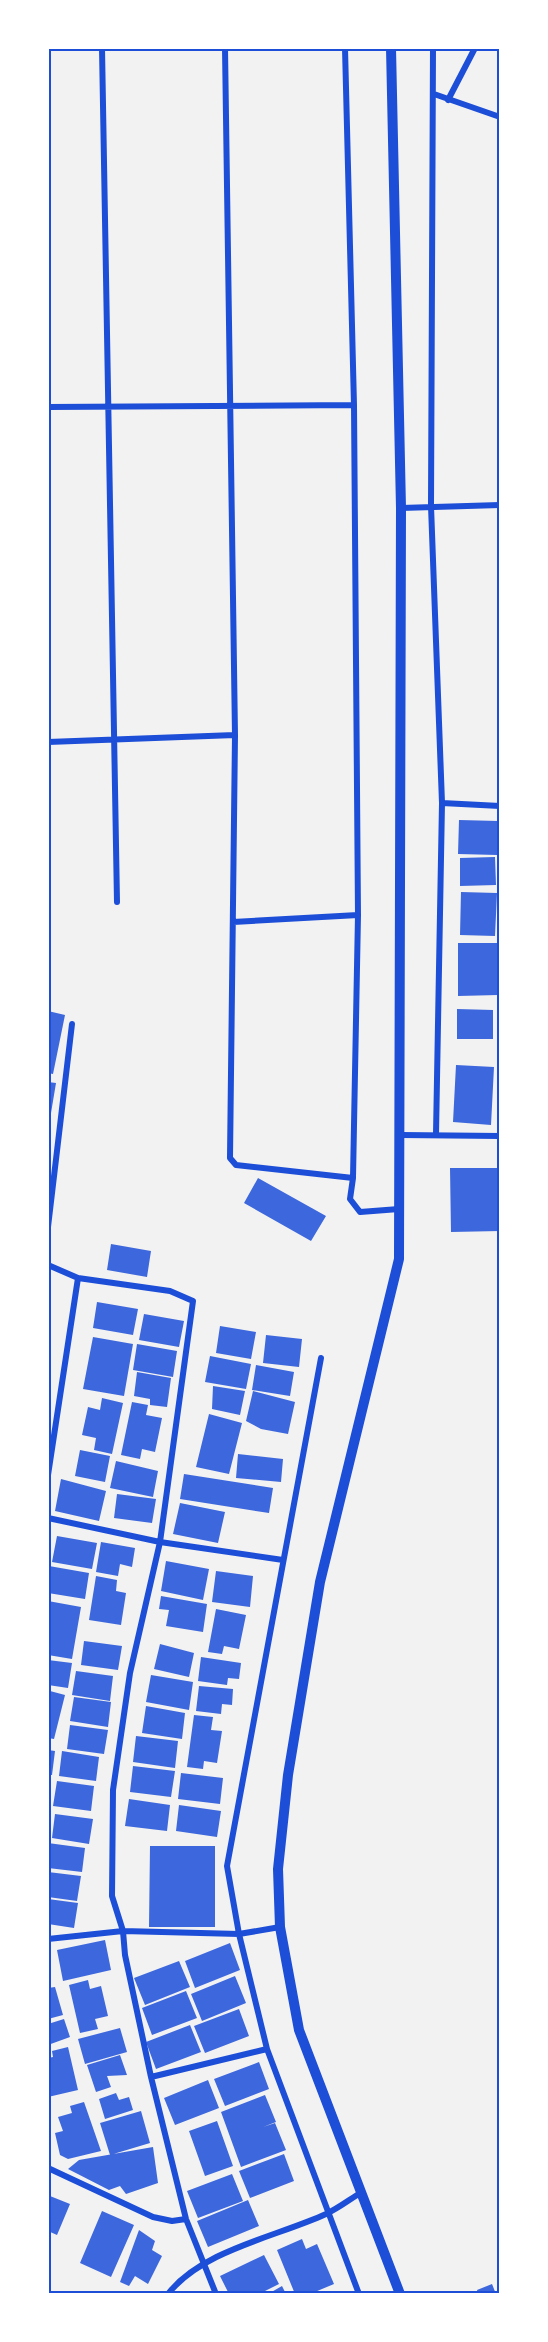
<svg xmlns="http://www.w3.org/2000/svg" width="548" height="2342" font-family="'Asap Condensed',sans-serif">
	<style>
		.building { fill: #3d67dc }
		.lines { fill: none; stroke-linecap: round; stroke-linejoin: round }
		.minor { stroke: #1d4ed8; stroke-width: 6 }
		.tertiary { stroke: #1d4ed8; stroke-width: 10 }
		.neatline { fill: none; stroke: #1d4ed8; stroke-width: 2 }
	</style>
	<rect width="100%" height="100%" fill="#f2f2f2"/>
	<!-- building -->
	<path class="building" d="M459,820L498,821L497,855L458,854Z
		M495,857L496,885L460,886V858Z
		M461,892L497,893L495,936L460,935Z
		M458,943H498V995L458,996Z
		M457,1009L493,1010V1039H457Z
		M48,1011L65,1015L53,1074L48,1073Z
		M456,1065L494,1067L491,1125L453,1122Z
		M48,1082L56,1083L49,1125H48Z
		M450,1168H500V1231L451,1232Z
		M258,1178L326,1216L311,1241L244,1203Z
		M111,1244L151,1251L147,1277L107,1270Z
		M97,1302L138,1309L133,1335L93,1328Z
		M144,1314L184,1321L179,1347L139,1340Z
		M220,1326L256,1332L251,1359L216,1353Z
		M266,1335L302,1339L299,1367L263,1363Z
		M93,1337L133,1344L124,1396L83,1389Z
		M137,1344L177,1351L173,1377L133,1370Z
		M210,1356L251,1364L246,1389L205,1382Z
		M256,1365L294,1372L290,1396L252,1390Z
		M137,1372L171,1378L167,1407L150,1405V1399L134,1396Z
		M213,1386L245,1391L240,1415L212,1409Z
		M253,1391L295,1402L288,1434L261,1429L246,1421Z
		M102,1398L123,1403L112,1454L94,1450L96,1438L82,1435L88,1407L100,1410Z
		M132,1402L148,1405L146,1415L162,1418L155,1452L142,1449L140,1459L121,1455Z
		M209,1414L242,1423L229,1474L196,1467Z
		M80,1450L110,1456L105,1482L75,1476Z
		M238,1454L283,1459L281,1482L236,1478Z
		M116,1461L158,1471L153,1497L110,1488Z
		M184,1474L273,1488L269,1513L180,1499Z
		M61,1479L106,1491L99,1521L55,1511Z
		M117,1494L156,1499L152,1523L114,1518Z
		M180,1503L225,1512L218,1543L173,1534Z
		M57,1536L97,1543L92,1569L52,1562Z
		M101,1542L135,1548L132,1567L120,1564L118,1576L96,1572Z
		M166,1561L209,1569L203,1600L161,1591Z
		M49,1566L89,1573L85,1599L48,1593Z
		M216,1571L253,1576L250,1607L212,1602Z
		M96,1576L117,1580L116,1591L126,1593L121,1625L89,1620Z
		M161,1596L207,1604L203,1632L166,1626L169,1610L159,1609Z
		M48,1601L81,1607L72,1659L48,1655Z
		M216,1609L246,1615L239,1649L224,1646L222,1654L208,1652Z
		M84,1641L122,1646L118,1670L81,1665Z
		M160,1644L194,1653L189,1677L154,1669Z
		M201,1657L241,1663L239,1679L228,1678L227,1685L198,1681Z
		M48,1660L72,1663L68,1688L48,1685Z
		M76,1671L113,1676L110,1701L72,1695Z
		M151,1675L193,1682L189,1710L146,1702Z
		M199,1686L233,1689L232,1705L222,1704L221,1714L196,1711Z
		M50,1691L65,1695L54,1739L48,1738Z
		M74,1697L111,1702L108,1727L70,1721Z
		M146,1706L185,1713L182,1739L142,1733Z
		M194,1715L213,1717L211,1730L222,1731L217,1763L204,1761L203,1769L187,1767Z
		M70,1725L108,1730L104,1754L67,1749Z
		M136,1736L178,1741L175,1768L133,1762Z
		M48,1750L55,1751L52,1775H48Z
		M62,1751L99,1757L96,1781L59,1776Z
		M133,1766L175,1771L171,1797L130,1792Z
		M181,1773L223,1778L220,1804L178,1799Z
		M57,1781L94,1786L91,1811L53,1806Z
		M129,1799L170,1805L167,1831L125,1826Z
		M179,1805L221,1811L217,1837L176,1831Z
		M55,1814L93,1819L89,1844L52,1838Z
		M48,1843L85,1848L82,1872L48,1868Z
		M150,1846H215V1927H149Z
		M48,1872L81,1876L77,1901L48,1897Z
		M48,1899L78,1903L74,1928L48,1924Z
		M105,1940L111,1970L63,1981L57,1950Z
		M230,1943L240,1970L195,1988L185,1961Z
		M179,1961L190,1987L145,2005L134,1978Z
		M235,1976L246,2003L202,2021L191,1994Z
		M88,1980L90,1989L101,1986L108,2016L95,2019L98,2029L80,2033L69,1985Z
		M55,1987L63,2015L48,2019V1988Z
		M186,1991L197,2018L152,2035L142,2008Z
		M239,2009L249,2036L205,2053L194,2026Z
		M64,2019L70,2037L48,2045V2024Z
		M190,2025L201,2052L156,2069L146,2042Z
		M120,2028L127,2052L85,2064L78,2039Z
		M68,2047L78,2090L48,2097V2058L53,2057L52,2051Z
		M120,2055L127,2075L107,2076L111,2087L96,2092L87,2065Z
		M259,2062L269,2089L225,2106L214,2079Z
		M208,2080L219,2108L175,2125L164,2098Z
		M116,2093L119,2100L129,2097L133,2110L105,2119L99,2099Z
		M265,2095L276,2122L263,2127L275,2123L286,2150L241,2167L221,2112Z
		M84,2102L101,2151L68,2159L60,2155L55,2133L63,2131L58,2117L72,2113L70,2106Z
		M141,2111L150,2143L110,2155L100,2123Z
		M217,2121L233,2166L205,2176L189,2131Z
		M153,2147L158,2183L126,2194L120,2186L109,2190L68,2169L79,2160Z
		M284,2154L294,2181L250,2198L239,2171Z
		M232,2174L243,2201L198,2218L187,2191Z
		M50,2196L70,2204L57,2235L48,2231Z
		M248,2200L259,2226L208,2247L197,2221Z
		M102,2211L134,2225L111,2277L80,2263Z
		M139,2230L155,2241L152,2250L162,2256L148,2284L135,2276L129,2286L120,2282Z
		M302,2239L306,2249L317,2244L334,2284L310,2294H295L277,2250Z
		M264,2255L279,2284L259,2294H229L220,2276Z
		M492,2284L496,2294H478L477,2290Z
		M282,2286L286,2294H268Z"/>
	<g class="lines">
		<!-- minor -->
		<path class="minor" d="M102,48L117,902
			M225,48L235,735L230,1158L236,1165L353,1178
			M345,48L354,405L358,915L353,1178L350,1199L360,1212L399,1209
			M433,48L431,506L442,803L436,1134
			M434,94L500,117
			M448,100L475,48
			M48,407L354,405
			M401,508L500,505
			M48,742L235,735
			M442,803L500,806
			M233,922L358,915
			M401,1135L500,1136
			M48,1227L72,1024
			M48,1265L78,1278L170,1291L193,1301L160,1542L130,1673L113,1790L112,1896L123,1931L125,1955L151,2077L186,2219L216,2294
			M321,1358L227,1866L239,1934L267,2049L359,2294
			M48,1475L78,1278
			M48,1518L160,1542L283,1560
			M48,1939L123,1931L239,1934L280,1927
			M151,2077L267,2049
			M48,2168L153,2217L172,2221L186,2219
			M168,2294C202,2250 276,2237 326,2214C339,2208 350,2199 362,2192"/>
		<!-- tertiary -->
		<path class="tertiary" d="M391,48L401,508L399,1259L320,1582L288,1775L278,1869L280,1927L299,2030L400,2294"/>
	</g>
	<!-- border -->
	<rect width="548" height="2342" fill="none" stroke="#ffffff" stroke-width="99"/>
	<rect x="50" y="50" width="448" height="2242" class="neatline"/>
</svg>
